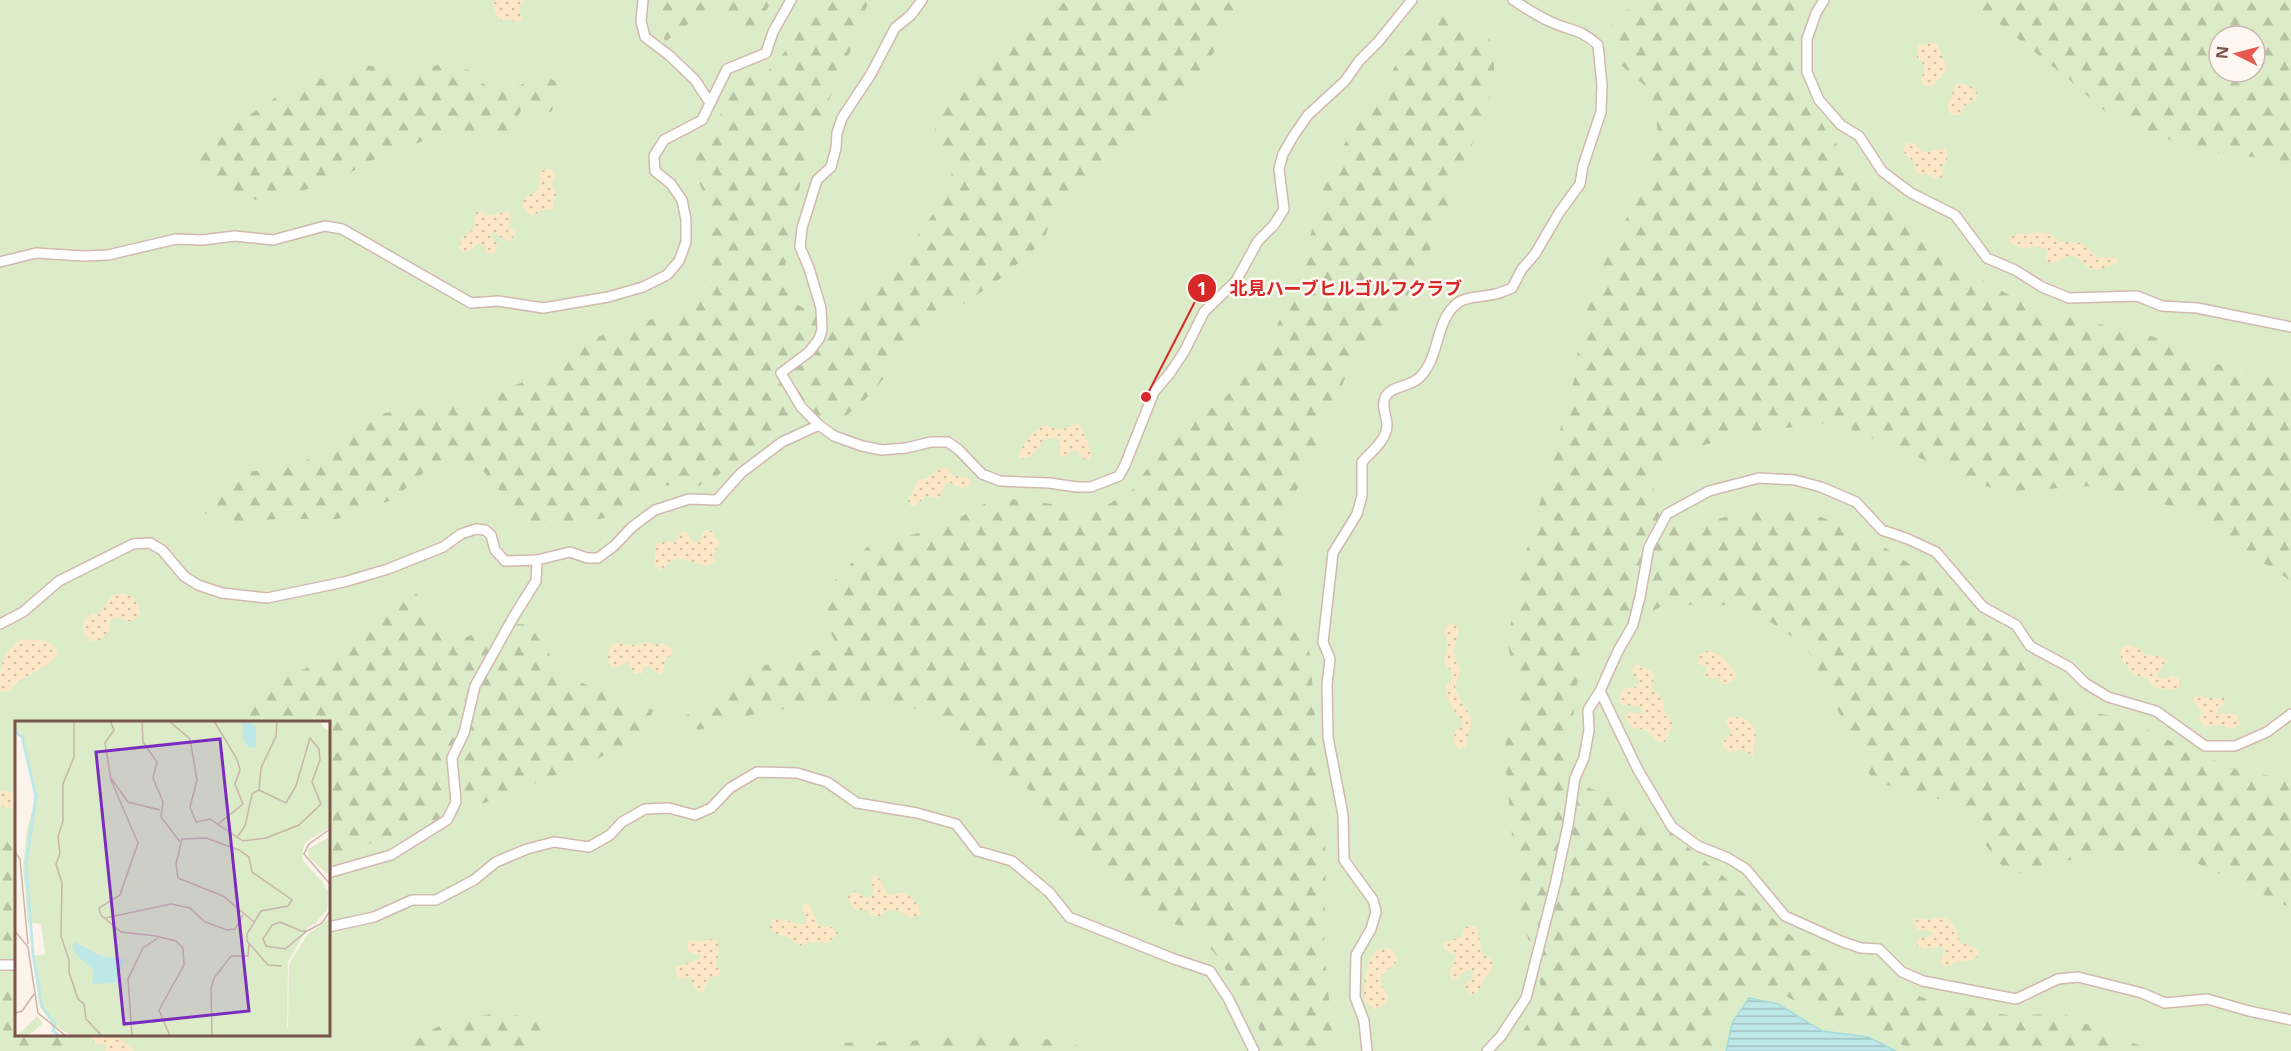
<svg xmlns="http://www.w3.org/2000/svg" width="2291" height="1051" font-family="'Open Sans','Noto Sans JP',sans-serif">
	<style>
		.grass { fill: #dcecc8; fill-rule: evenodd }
		.forest { fill: url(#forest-firs); fill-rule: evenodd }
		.sand { fill: url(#sand-dots) }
		.water { fill: url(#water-rules); stroke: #a4dada; stroke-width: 1.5 }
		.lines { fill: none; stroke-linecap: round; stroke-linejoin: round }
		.lane-casing { stroke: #d1b9af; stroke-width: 12 }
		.lane { stroke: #fff; stroke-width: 9 }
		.inset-river { fill: none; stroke: #bee8e7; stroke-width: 3 }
		.inset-road { fill: none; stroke: #c9b4ab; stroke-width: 1.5 }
		.view { fill: #7b2cbf; fill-opacity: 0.15; stroke: #7b2cbf; stroke-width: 3 }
		.inset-edge { fill: none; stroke: #7a554c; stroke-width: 3 }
		.leader { fill: none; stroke: #d62828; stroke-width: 2 }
		.callout-dot { fill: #d62828; stroke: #fff8f2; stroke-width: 2 }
		.mark-label { font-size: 18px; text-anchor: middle; font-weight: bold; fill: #fff }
		.callout-label { font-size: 18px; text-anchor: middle; font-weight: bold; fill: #d62828; stroke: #fff8f2; stroke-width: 5; stroke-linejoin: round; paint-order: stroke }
	</style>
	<defs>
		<pattern id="forest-firs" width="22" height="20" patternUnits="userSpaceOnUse" patternTransform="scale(1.5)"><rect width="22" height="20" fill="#dcecc8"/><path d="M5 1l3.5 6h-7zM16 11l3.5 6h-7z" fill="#b7c2a5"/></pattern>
		<pattern id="sand-dots" width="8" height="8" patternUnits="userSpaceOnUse" patternTransform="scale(1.5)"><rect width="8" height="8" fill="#fce8c6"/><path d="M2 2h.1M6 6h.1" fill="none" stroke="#d1bfa3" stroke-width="1.8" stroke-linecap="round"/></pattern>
		<pattern id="water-rules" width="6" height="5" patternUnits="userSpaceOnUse" patternTransform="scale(1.5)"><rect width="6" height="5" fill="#bee8e7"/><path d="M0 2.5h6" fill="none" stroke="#9fbfbd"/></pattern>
	</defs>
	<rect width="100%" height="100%" fill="#fdf3eb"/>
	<!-- grass -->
	<path class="grass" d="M0,0H2291V1051H0ZM2219,36H2255V72H2219ZM16,722H328V1034H16Z"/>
	<!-- forest -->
	<path class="forest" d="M658,0H715L697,17L665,42L659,15Z
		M717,0H772L745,47Z
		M813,0H869L843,70L817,125L790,220L783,287L797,305L831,321L862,288L911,244L948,194L955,155L933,138L945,95L1067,0H1249L1182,99L1055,203L1044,241L996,282L929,327L861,404L839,421L800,417L723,472L695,488L664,485L631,513L528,532L498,488L479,466L429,468L392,500L337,519H275L218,525L195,503L245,472L294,466L344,442L385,413L473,404L543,373L594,338L680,310L709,275L713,213L689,161L718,132L722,105L740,81L769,70L794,41Z
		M1639,0H1828L1795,18V77L1828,134L1876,192L1951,261L2031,308L2154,337L2217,364L2291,379V581L2182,509L2092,486L2001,492L1833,422L1746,433L1677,453L1650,476L1657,503L1677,526L1788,506L1859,530L1926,575L1992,637L2050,682L2080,710L2127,719L2182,747L2236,769L2291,780V908L2176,853L2100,852L2010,876L1953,803L1873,781L1806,646L1745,605H1664L1610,632L1577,683L1566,781L1621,798L1666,829L1757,904L1805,949L1832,967L1885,981L1931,1001L2012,1016L2062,1013L2116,1037L2156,1051H1913L1862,1023L1820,1013L1757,982L1721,1006L1713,1051H1510L1544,998L1518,901L1504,749L1519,698L1507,641L1524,560L1574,380L1584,304L1629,213L1660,143L1651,91L1621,65L1612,25Z
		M1962,0H2291V162L2197,150L2114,119L2066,77L1996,21ZM2219,36H2255V72H2219Z
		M1447,11L1494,43V84L1465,164L1422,270L1393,320L1346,376L1293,499L1280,591L1310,654L1326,858L1324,950L1334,1051H1272L1220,960L1196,931L1158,919L1110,885L1032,792L987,762L942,715L881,700L765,711L699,730L677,720L710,703L765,665L799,658L835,642L816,600L867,547L944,526L997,497L1099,510L1135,488L1172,428L1221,403L1268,344L1299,279L1328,169L1398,62Z
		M366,65L408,73L438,65L469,70L488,88C496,89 505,90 512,88C538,79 539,70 566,87L551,112L523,107L508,134L454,130L381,156L338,179L267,202L224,193L198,170L197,150L290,88Z
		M416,593L447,645L495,625L529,624L564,676L653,710L643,740L498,798L329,858L328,722H227L273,683L341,653L383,602Z
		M16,833V1034L74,1035L82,1051H0V961L8,956L0,943V838Z
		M505,1012L544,1022L543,1051H408C430,1020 470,1017 505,1012Z
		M981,1034L1055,1040L1100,1051H814L832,1043L910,1041Z"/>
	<!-- sand -->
	<path class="sand" d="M495,0H523L519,9L522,20L517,22L510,19L502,21L498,18L493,5Z
		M1931,42L1938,45C1940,55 1946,60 1947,69C1941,75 1938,82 1931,87L1923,85L1921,78C1927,68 1925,65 1917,57L1918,46Z
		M1957,83L1971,86L1977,91L1976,100L1965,106L1960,115H1952C1945,107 1947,105 1951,97C1954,91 1952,88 1957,83Z
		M1906,143L1915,144L1922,152C1931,153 1937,149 1946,148L1948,157L1943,165L1942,178L1935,179L1928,174H1917L1912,160L1906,156L1903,150Z
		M546,169H552L556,178L552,184L557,196L553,199V210L543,209L533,216L526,212L522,205L524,199L539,189L540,172Z
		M508,211L511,216L509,226L515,232L511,241L506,240L493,232L491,237L497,243V248L494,253L488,254L484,246L478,243L470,250L463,252L459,249C459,240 463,235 471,232L474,227L476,212H483L489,216Z
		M2041,232L2049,233L2059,241L2082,243L2097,257L2117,258V263C2079,278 2097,264 2070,255L2057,262L2047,263L2045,259L2048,252C2035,238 2029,257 2010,242V237C2020,232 2030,235 2041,232Z
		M1074,424L1081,425L1092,455L1089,459H1083L1077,451H1071L1065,456L1060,457V440L1054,437L1045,439C1038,447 1032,461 1019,458C1018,448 1034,430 1043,425C1057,428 1060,433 1074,424Z
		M941,468L949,469L951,475L970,478L969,486L962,488L948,482L944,486L940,498L927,496L915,506H911L908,502L917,481L929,477Z
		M705,530L712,531L714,537L720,542L714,554L715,561L706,566L677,558L660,570L654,563L656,544L663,542H675L681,532H687L691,541L698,542Z
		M122,593C133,596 140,601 140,614L133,621H125L118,617L110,620L109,631L100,640L90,641L83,632L84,620L89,614H98L112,596Z
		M1450,623L1458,626C1460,636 1454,641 1454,651C1454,657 1458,665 1460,671L1455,687L1460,700L1470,715L1471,724L1466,746L1459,749L1454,745L1453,738L1455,731L1462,726L1463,722C1456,716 1444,695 1446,687C1448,683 1451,679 1453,674L1444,662L1448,642L1444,633L1445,627Z
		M20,639C37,642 50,635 58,654C46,670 22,675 7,692L0,691C0,665 0,658 20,639Z
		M648,642L654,645L663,643L673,649L672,654L665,660L664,672L659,675L650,666L645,667L641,674H634L627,661L618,668L611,667C606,658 608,651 613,643L635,645Z
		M2130,645C2138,647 2141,652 2148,655C2157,657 2161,655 2168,661L2158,671L2157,677L2161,679L2174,676L2179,679V688L2172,690L2153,687L2147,678L2133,675L2121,658L2120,651L2124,646Z
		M1708,651C1721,653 1731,665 1736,676C1732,683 1730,684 1722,684L1718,678H1706L1704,674L1707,667L1698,663L1697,655Z
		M1636,664L1651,671L1654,676L1652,689L1663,700V709L1673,725L1665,742H1658C1655,739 1650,733 1646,731C1636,726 1631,732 1625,717L1631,711L1638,714L1643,711L1640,707L1624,705L1619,701L1620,693L1624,688L1638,687L1639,681L1633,675L1632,670Z
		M2199,695L2207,698H2224L2225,703L2217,710V715L2229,713L2237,715L2240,725L2231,729L2218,725L2207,727L2200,723L2199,718L2202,713L2194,702V697Z
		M1728,717C1733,717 1740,717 1744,719C1754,724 1761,736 1753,745V756L1741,749L1733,753L1727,751L1722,744L1731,732L1726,722Z
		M0,790L16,793L15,809L0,806Z
		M876,875L882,882L887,895L904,892L919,905L921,914L912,918L896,910H887L881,916H872L867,910H855L847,897L854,891L868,898L873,895L872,879Z
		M803,904L810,905L816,920L820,926L832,927L838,933L828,943L810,942L800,946L786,936L775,934L769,928L773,919C785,918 794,924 805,924L807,919L803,912Z
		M1938,917C1951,917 1958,930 1960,943L1972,946L1978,951L1977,957C1969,963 1965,960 1957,962C1951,964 1948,967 1942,967L1941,960L1944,952L1942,946L1926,949L1919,947L1916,942L1919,938L1929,937L1934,934L1931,931L1918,930L1913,924L1914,918L1929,920Z
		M1469,925L1477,927L1482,953L1493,961L1492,970L1483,980L1478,992L1474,995L1469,994L1464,986L1472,977L1473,972L1467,970L1454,980L1449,976C1450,968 1455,964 1456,955L1446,951L1443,947L1445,942L1462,937L1464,929Z
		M711,939L716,940C722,950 717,955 716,965L720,970L719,975L708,978L705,989L702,992L698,991L690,978L680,979L676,974V967L700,959V954H695L687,950L688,941C696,939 702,943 711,939Z
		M1386,948L1392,949L1396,956L1397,961L1382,975L1380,982L1388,996L1387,1003L1375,1009L1365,1002C1362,991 1366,964 1373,955C1376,950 1381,949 1386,948Z
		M93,1035H117L134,1051H105L107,1044H97L92,1039Z"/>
	<!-- water -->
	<path class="water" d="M1749,998L1778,1004L1822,1031L1868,1037L1896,1051H1726L1732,1023Z"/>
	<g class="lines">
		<defs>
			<path id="lane" d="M643,0L641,21L645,37L670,56L695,80L710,103
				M922,0L911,15L895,28L871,74L842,118L837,133L836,148L831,167L817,180L802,228L800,247L809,268L821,308L822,330L819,339L809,352L781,373L801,407L819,425L834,436L862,446L882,450L906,448L931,442H948L959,450L982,474L1000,481L1049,483L1077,487H1091L1119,476L1125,465L1154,392L1170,373L1184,352L1204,312L1236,281L1258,241L1274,225L1284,209L1279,169L1283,154L1294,135L1308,115L1345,81L1359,61L1378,42L1412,0
				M1824,0L1816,13L1807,39V72L1819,100L1841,125L1859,136L1882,171L1911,193L1955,215L1987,258L2015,270L2042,287L2069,298L2137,296L2162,306L2197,308L2291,327
				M0,262L36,253L83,256L108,255L176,239L202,240L235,236L273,240L325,226L342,229L471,303L498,301L543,308L608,297L643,287L667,275L679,261L686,242V220L682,200L671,184L655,171L654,156L664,140L702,120L727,69L766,53L773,32L791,0
				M0,624L23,612L59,581L133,544L150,543L162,550L184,576L198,585L222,593L267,598L344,582L388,569L443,547L461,534L476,529L485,530L491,535L495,550L505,561L537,560L570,552L587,558H598L614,546L632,527L655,510L689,499L717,500L741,473L782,442L819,425
				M1600,691L1638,770L1672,827L1698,846L1728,858L1746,869L1785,916L1843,942L1861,948L1879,949L1902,972L1923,981L2016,999L2058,979L2078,977L2142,993L2165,1003L2207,999L2249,1011L2291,1020
				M328,873L391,855L447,820L456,802L452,758L464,733L475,686L514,616L536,581L537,560
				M328,927L374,917L412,900H436L474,880L496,862L527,849L554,842L589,847L610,835L622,822L645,809L669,808L695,815L711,808L730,788L757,772L797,773L827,782L857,803L917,813L956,824L977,851L1012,861L1050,893L1069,917L1174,959L1210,971L1228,998L1254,1051
				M0,965H16
				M1367,1051L1364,1021L1355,997L1356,955L1371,929L1376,912L1373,900L1344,860L1343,815L1328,737L1327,685L1330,659L1323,642L1333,553L1357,514L1362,496V462C1371,452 1387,440 1387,425C1387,416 1381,407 1385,398C1389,386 1410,387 1419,378C1441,358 1434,319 1459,302C1468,296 1485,297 1495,294C1501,293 1507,290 1512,288L1522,269L1535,254L1559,213L1580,184L1583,166L1601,112L1602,85L1598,45C1581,29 1571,31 1551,22C1537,16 1526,8 1513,0
				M1487,1051L1501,1036L1526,998L1555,885L1568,825L1575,778L1584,758L1589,730L1588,710L1600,691L1618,651L1633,625L1640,597L1649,547L1667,514L1709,491L1759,478L1795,480L1821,487L1856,502L1882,530L1908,539L1936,552L1983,607L2016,625L2030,646L2069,667L2085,683L2108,697L2156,711L2205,746H2235L2267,732L2291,714"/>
		</defs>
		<!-- lane casing -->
		<use href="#lane" class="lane-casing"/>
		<!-- lane -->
		<use href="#lane" class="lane"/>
	</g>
	<!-- overview -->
	<g transform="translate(15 721)">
		<rect width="315" height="315" fill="#fdf3eb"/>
		<path d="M50,0H300L315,11V106L290,122L287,130V139L307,160L313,173L312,190L293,206L273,241L272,309L267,315H67L40,267L27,78Z" fill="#dcecc8"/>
		<path d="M0,0H55L40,77L36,145L45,167L50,168L51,159L65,147L64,118L72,88L65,44L60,34V3L82,2L92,31L98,26L97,0H109L105,26L118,50L139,71L140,75L134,79L138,89L129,104H125L99,52L97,38H88L76,47L73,53L78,75L87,80L92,91L91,95L84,97L95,156L91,173L78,187L92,205L106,214L148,205L209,217L222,210L231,225L247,239L244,296L250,307L262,313L273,306L274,242L293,213L315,197V315H218L214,308L215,280L230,249L225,231L212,236L194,263L188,301L192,315H159L172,283V261L178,241L169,220L164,223L165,245L147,273L137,311L135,315H121L131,287L126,267L134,260L136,250L155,232L154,223L144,214H132L113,247L106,291L108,315H57L36,302L24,283L19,235L30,233L26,203L13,202L8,146L12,108L22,75L6,11L0,9ZM42,178L58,212L72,229L111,239L102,263L83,266L91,302L83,308L71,310L66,305L64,285L50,256L41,205ZM161,0H179L182,11L175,15ZM274,0H306L309,10L315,7V25L299,10L291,8L281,12L252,73L257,85L267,86L266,89L236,104L231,112L209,107L214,103L208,98L228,89L233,74L244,72L248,48ZM190,43L202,62V86L184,52ZM148,47L177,103L189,105L195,102L225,121H240L233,130L200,116L181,115L178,120L194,133L206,131L234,156L228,173L166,123L149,87L156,81L148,65ZM128,107L139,125L144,122L151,128L161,159L180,173L215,185L222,190L219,196L151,177L91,193L89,187L110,172L132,139ZM286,110L295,117L289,122L287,138L313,170L312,188L301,202L287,209L279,198L261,195L265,187L292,179L296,171L292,162L245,131L260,117ZM315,116V155L294,137L293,128ZM236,161L250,163L252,171L270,182L255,184L247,180ZM22,295L28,302L13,315H2Z" fill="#dcecc8" fill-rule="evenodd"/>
		<path d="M227,0H234L241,6V26L235,27L229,20ZM60,221L86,235L109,238L101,262L77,263L79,250L60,232L57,225Z" fill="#bee8e7"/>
		<path class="inset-river" d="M0,10L7,16L21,75L11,143L18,233M18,233L27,286L40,303L38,310L45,315"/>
		<path class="inset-road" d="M59,0V36L48,63V100L43,116L45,132L41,143L47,162L46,215L54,239V251L63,278L69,283L71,298L87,315M95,0L99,9L90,22L96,59L123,122L105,174L84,187L86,194L106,211L141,215L161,220L168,227L169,244L144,289L155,315M127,0L128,21L142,41L138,57L148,81L146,96L165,121M154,0L175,18L182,59L175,86L181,101L195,98L228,120L251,117L284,104L306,83L297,61L305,39L304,28L295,17L281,65L271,82L244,69L246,47L261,15L262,0M199,0L222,38L225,49L220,63L228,83L202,104M96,57L113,81L145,89M315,108L294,123L289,133L315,163M223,115L230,105L237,73L244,69M0,131L5,138L13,223M90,197L156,183L175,187L190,201L212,209L220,208L228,194M239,201L208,175L163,157L161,143L167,118L191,117L224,129L234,136L237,151L277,179L273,185L246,190L232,213V220L253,244L267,245M265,201L286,210H292L270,228L251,225L248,218L257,204ZM0,210L13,226L23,292L51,315M292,210L307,202L315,190M0,292L7,290L19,273M117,315L113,258L128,227L143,217M197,315L196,267L199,257L216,235H233L234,223"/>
		<path class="view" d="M205,18L234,290L109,303L81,31Z"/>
		<rect width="315" height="315" class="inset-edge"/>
	</g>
	<!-- callouts -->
	<path class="leader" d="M1146 397L1202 288"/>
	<g class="callout-dot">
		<circle cx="1146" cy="397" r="6"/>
		<circle cx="1202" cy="288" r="15"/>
	</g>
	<g class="mark-label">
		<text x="1202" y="295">1</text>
	</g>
	<g class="callout-label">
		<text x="1346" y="295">北見ハーブヒルゴルフクラブ</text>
	</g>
	<!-- north arrow -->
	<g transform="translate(2237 54) rotate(276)"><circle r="28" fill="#fff8f2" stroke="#cab7b0" stroke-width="1.5"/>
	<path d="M0-4.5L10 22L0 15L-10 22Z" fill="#e8594f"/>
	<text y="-9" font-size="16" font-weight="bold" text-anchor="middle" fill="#7a554c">N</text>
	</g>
</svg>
